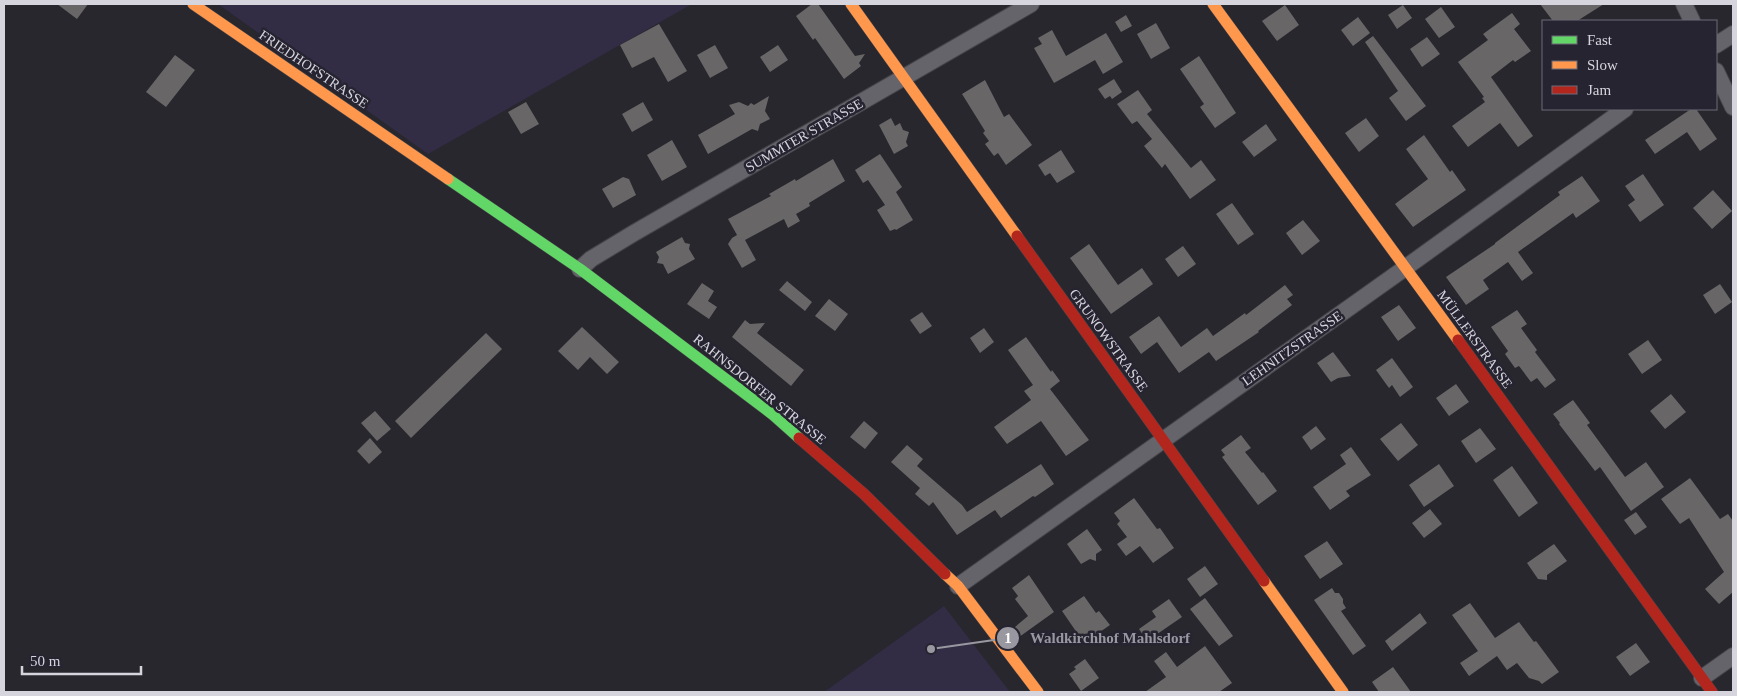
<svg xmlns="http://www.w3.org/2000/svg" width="1737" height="696" font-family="Georgia,serif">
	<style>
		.green { fill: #322c44 }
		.building { fill: #686666 }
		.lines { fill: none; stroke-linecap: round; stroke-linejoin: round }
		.street-casing { stroke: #454449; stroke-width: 18 }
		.fast-casing { stroke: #454449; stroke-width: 12 }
		.slow-casing { stroke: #454449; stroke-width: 12 }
		.jam-casing { stroke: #454449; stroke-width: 12 }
		.street { stroke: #65646b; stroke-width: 16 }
		.fast { stroke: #63d668; stroke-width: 11 }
		.slow { stroke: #ff974d; stroke-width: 11 }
		.jam { stroke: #b3261e; stroke-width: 11 }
		.labels { text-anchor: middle; stroke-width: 5; stroke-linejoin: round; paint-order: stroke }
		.street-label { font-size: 14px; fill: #d6d5dd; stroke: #272431 }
		.leader { fill: none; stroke: #9998a0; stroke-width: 2 }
		.callout-dot { fill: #9998a0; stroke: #272431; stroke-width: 2 }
		.mark-label { font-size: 15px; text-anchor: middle; font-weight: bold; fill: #fff }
		.callout-label { font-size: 15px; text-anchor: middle; font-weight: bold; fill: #9998a0; stroke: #272431; stroke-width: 5; stroke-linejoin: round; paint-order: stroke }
	</style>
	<rect width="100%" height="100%" fill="#28272e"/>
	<!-- green -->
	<path class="green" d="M218,4H692L428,154Z
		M944,606L1010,692H824Z"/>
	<!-- building -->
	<path class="building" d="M57,4H88L77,19Z
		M812,4H818L855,56L865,54L859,63L861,66L844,79L815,38L813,40L796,16Z
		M1540,4H1604L1577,21H1553Z
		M1285,5L1299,25L1277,41L1262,21Z
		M1403,5L1412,18L1397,29L1388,15Z
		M1441,7L1455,27L1439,38L1425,19Z
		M1512,13L1520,24L1514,29L1531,51L1515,62L1513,60L1491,77L1533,136L1518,147L1500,123L1468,147L1452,126L1485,102L1482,98L1484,97L1458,62L1488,40L1483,34Z
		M1126,15L1132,26L1121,32L1115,22Z
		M1358,17L1370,33L1353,46L1341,30Z
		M1156,23L1170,48L1151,59L1137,34Z
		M659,24L687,71L668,82L654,57L632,68L620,45Z
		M1052,30L1066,56L1106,33L1123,62L1103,74L1095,60L1054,83L1034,48L1042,44L1038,38Z
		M1373,36L1426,106L1406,121L1389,98L1398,91L1365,42Z
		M1427,37L1440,54L1422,67L1410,49Z
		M715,45L728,68L710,78L697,55Z
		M778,45L788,60L770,72L760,57Z
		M175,55L195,70L166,107L146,92Z
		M1199,56L1236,113L1215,128L1200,107L1204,104L1180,69Z
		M1114,79L1122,92L1112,99L1110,96L1105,99L1098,89Z
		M985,80L1004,117L1009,114L1032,145L1006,165L998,153L994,156L985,144L989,141L983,133L985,131L962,94Z
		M1138,90L1152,110L1147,114L1191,168L1201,160L1216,180L1190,199L1165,164L1162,168L1144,146L1152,139L1137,121L1132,124L1117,104Z
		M769,96L765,111L770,119L760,124L758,131L752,129L708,154L698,135L735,114L729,105L739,102L748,106L751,103L754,105Z
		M526,102L539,124L521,134L508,112Z
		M643,102L653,120L632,132L622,114Z
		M1691,109H1696L1717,139L1700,151L1687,132L1655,154L1645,140Z
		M891,118L895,126L900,123L903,130L909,132L906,142L908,146L894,154L879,125Z
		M1366,118L1379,136L1359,152L1345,133Z
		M1266,124L1277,140L1254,157L1242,142Z
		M1424,135L1450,172L1452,170L1466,190L1413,227L1395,204L1428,179L1406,149Z
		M672,140L687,167L662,181L647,155Z
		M1061,150L1075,172L1057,183L1050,173L1045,176L1038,165Z
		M880,154L902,187L896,192L913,220L896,230L895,229L890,231L877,210L885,205L868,180L863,183L855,170Z
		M833,159L845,181L809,203L810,206L796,214L800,221L788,228L784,219L745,240L756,260L742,268L728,244L732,238L737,235L728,219L771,196L769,194L795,179L796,181Z
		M1643,174L1664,205L1640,222L1628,205L1635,200L1625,186Z
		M1582,176L1600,201L1576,218L1573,213L1518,252L1533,273L1522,281L1508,262L1483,280L1489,289L1466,305L1446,277L1495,244V243L1560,195L1558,192Z
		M623,177L629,179L636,195L613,208L602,189Z
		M1713,190L1732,211L1712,229L1693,208Z
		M1232,203L1254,234L1238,245L1216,214Z
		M1303,220L1320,241L1302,255L1286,233Z
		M682,237L685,243L690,244L689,249L695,259L668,274L663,264L657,263L659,257L656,252Z
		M1089,244L1118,285L1142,268L1153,284L1111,314L1070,258Z
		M1183,246L1196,264L1178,277L1165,259Z
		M787,281L812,302L805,311L779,290Z
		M702,283L714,291L708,301L717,307L709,319L687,304Z
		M1720,284L1732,302L1715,314L1703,295Z
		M1285,285L1293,295L1287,299L1292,305L1258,331L1259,332L1216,361L1209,352L1179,373L1157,342L1141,354L1129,337L1159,316L1181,347L1207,328L1213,336L1245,313L1246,315Z
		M829,299L848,314L835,331L815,316Z
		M1399,305L1416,328L1398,341L1381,317Z
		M1517,310L1527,324L1521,328L1537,350L1535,352L1556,380L1545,388L1537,378L1531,382L1519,366L1515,368L1505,354L1508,351L1491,327Z
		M922,312L932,326L920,334L910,320Z
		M745,320L750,324L765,323L757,333L804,370L791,386L732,337Z
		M582,327L619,362L607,374L590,357L578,370L558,351Z
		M984,328L994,342L980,353L970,338Z
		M486,333L502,349L411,438L395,421Z
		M1026,337L1051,372L1052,370L1060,381L1050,389L1089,440L1066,456L1041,421L1007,444L994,427L1031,400L1024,391L1033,385L1008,350Z
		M1648,340L1662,360L1642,374L1628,354Z
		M1333,352L1351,376L1338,378L1331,382L1317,363Z
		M1392,358L1413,387L1400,397L1392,385L1389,388L1376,370Z
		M1456,384L1469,402L1449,416L1436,398Z
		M1671,394L1686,412L1665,429L1650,411Z
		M1573,400L1590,423L1587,425L1625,477L1646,462L1664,487L1631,511L1600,467L1595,471L1559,424L1560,423L1553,414Z
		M375,411L391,429L377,441L361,423Z
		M864,421L878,433L865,449L850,437Z
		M1401,423L1418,445L1398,461L1380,439Z
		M1316,426L1326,439L1311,450L1302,437Z
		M1480,428L1496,449L1476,463L1461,441Z
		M1241,435L1251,448L1245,452L1262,473L1263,472L1277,491L1258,505L1222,457L1225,455L1221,450Z
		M370,438L382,452L369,464L357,451Z
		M907,445L923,459L917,466L962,505L967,512L1041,464L1054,484L1035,497L1033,496L1001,518L995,510L957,535L933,502L929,506L915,494L920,488L891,462Z
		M1351,447L1371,475L1346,491L1350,496L1330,510L1313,487L1346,464L1340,455Z
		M1439,464L1454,486L1424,507L1409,485Z
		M1512,466L1538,503L1519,517L1493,480Z
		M1690,478L1720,519L1728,514L1733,521V592L1719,604L1705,589L1724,572L1689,518L1680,524L1661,499Z
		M1134,498L1157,529L1160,528L1174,548L1153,563L1140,546L1126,556L1117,544L1127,537L1117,524L1120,521L1114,513Z
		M1430,509L1442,524L1424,538L1412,523Z
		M1636,512L1647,527L1635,535L1624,520Z
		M1087,529L1102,550L1096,554V561L1090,559L1081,564L1067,544Z
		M1327,541L1343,564L1320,579L1304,556Z
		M1554,544L1567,561L1547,575V580L1538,579L1527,563Z
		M1205,566L1218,584L1200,597L1187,579Z
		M1029,575L1054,612L1015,640L1009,632L1028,616L1015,599L1018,596L1012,588Z
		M1332,588L1335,593H1339L1343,599V603L1346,608L1341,611L1366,646L1353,655L1314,600Z
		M1084,596L1096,613L1099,611L1110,625L1084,643L1062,611Z
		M1205,598L1233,636L1219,646L1190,609Z
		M1169,599L1182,617L1147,641L1139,629L1156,617L1152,611Z
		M1470,603L1495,638L1519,622L1534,642L1536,641L1559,672L1542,684L1539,681L1529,678L1517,663L1507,670L1497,656L1469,676L1460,663L1478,651L1452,615Z
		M1420,613L1427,623L1392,651L1385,641Z
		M1636,643L1650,662L1630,676L1616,657Z
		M1205,646L1232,683L1219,692H1145L1166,677L1154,661L1166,652L1177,667Z
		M1085,659L1099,678L1081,691L1069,674L1076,669L1074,667Z
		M1393,667L1411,692H1379L1372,682Z"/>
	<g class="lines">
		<defs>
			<path id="street" d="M1684,4L1692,21
				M1716,45L1733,34
				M1716,71L1733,107
				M580,269L591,259L634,233L1031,4
				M958,586L1405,268L1625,109
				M1702,678L1733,656"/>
			<path id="fast" d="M448,179L580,269L772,414L799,438"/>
			<path id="slow" d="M193,4L448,179
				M851,4L1017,236
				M1213,4L1458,340
				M945,574L958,586L1038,692
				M1264,581L1343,692"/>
			<path id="jam" d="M1017,236L1264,581
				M1458,340L1712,692
				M799,438L864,494L945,574"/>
		</defs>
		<!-- street casing -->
		<use href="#street" class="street-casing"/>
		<!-- fast casing -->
		<use href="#fast" class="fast-casing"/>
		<!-- slow casing -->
		<use href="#slow" class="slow-casing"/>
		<!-- jam casing -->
		<use href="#jam" class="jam-casing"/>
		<!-- street -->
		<use href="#street" class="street"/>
		<!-- fast -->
		<use href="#fast" class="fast"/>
		<!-- slow -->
		<use href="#slow" class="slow"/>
		<!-- jam -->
		<use href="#jam" class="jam"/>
	</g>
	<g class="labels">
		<!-- street labels -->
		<g class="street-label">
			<text transform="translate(314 69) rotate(34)" y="5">FRIEDHOFSTRASSE</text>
			<text transform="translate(804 135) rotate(-30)" y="5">SUMMTER STRASSE</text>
			<text transform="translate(1475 339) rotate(54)" y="5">MÜLLERSTRASSE</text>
			<text transform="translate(1109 340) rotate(54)" y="5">GRUNOWSTRASSE</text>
			<text transform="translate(1292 348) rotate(-35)" y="5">LEHNITZSTRASSE</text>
			<text transform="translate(760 389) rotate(39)" y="5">RAHNSDORFER STRASSE</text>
		</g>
	</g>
	<!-- callouts -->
	<path class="leader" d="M931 649L1008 638"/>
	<g class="callout-dot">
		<circle cx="931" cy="649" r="5"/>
		<circle cx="1008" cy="638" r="12"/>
	</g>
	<g class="mark-label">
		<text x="1008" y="643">1</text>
	</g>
	<g class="callout-label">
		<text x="1110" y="643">Waldkirchhof Mahlsdorf</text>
	</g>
	<!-- border -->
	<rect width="1737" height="696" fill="none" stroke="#d6d5dd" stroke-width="10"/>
	<!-- legend -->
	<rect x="1542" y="20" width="175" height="90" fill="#272431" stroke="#6d6b76"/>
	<rect x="1552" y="36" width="25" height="8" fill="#63d668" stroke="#6d6b76"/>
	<text x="1587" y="45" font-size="15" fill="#d6d5dd">Fast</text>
	<rect x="1552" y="61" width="25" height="8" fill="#ff974d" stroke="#6d6b76"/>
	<text x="1587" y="70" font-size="15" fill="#d6d5dd">Slow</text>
	<rect x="1552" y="86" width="25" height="8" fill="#b3261e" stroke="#6d6b76"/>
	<text x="1587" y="95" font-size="15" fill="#d6d5dd">Jam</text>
	<!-- scale -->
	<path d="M22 666v8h119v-8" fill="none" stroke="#d6d5dd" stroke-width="2.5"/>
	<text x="30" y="666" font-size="15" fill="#d6d5dd" stroke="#272431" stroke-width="4" paint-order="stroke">50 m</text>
</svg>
